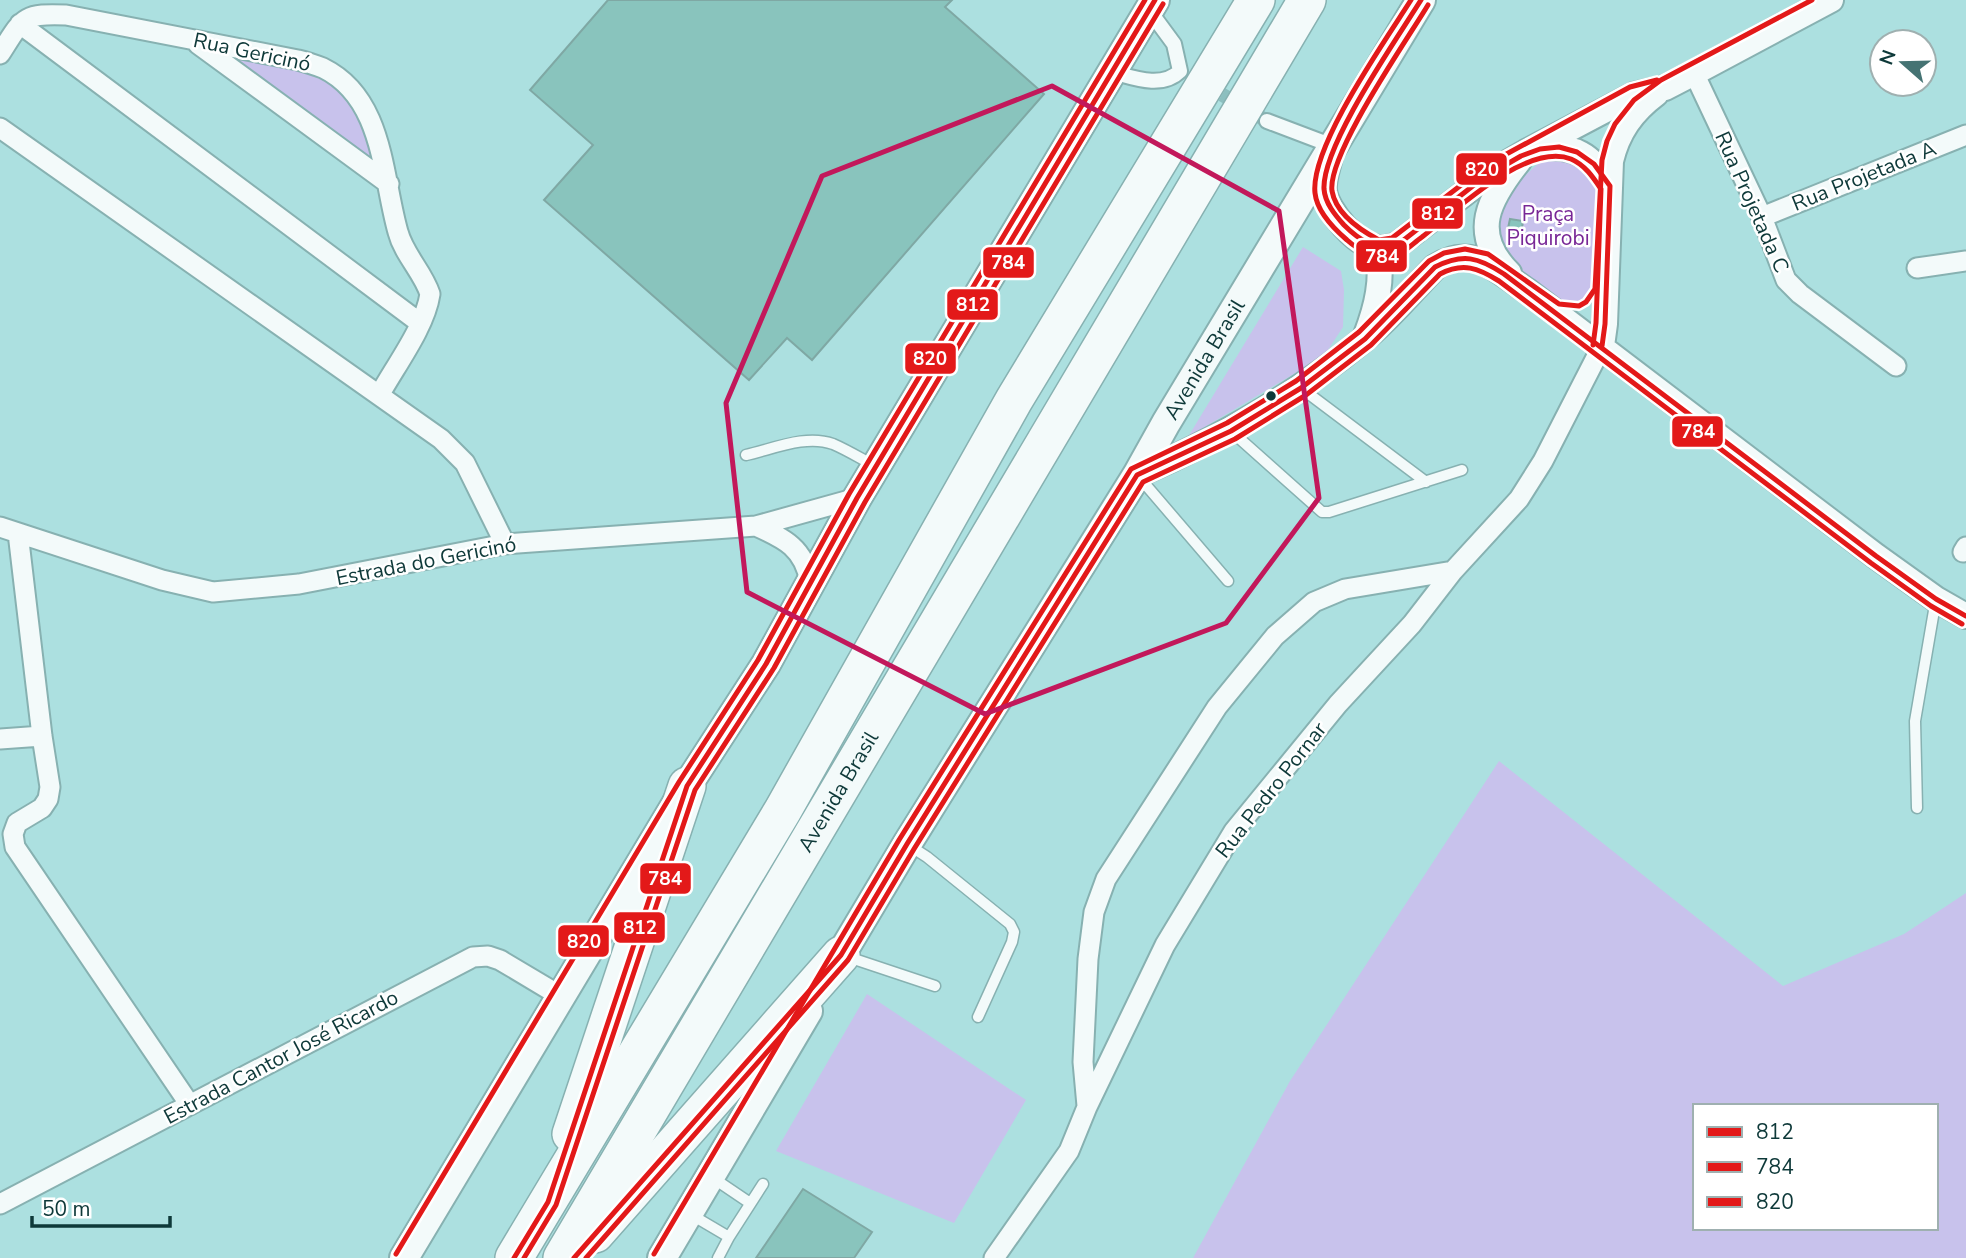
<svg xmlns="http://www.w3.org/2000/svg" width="1966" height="1258" font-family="'Nunito Sans',sans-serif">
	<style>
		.green { fill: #c8c2ec; fill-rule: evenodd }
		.building { fill: #89c4bd; stroke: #7fa8a4; stroke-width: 2 }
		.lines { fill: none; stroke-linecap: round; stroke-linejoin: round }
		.pedestrian-tunnel { stroke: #8cbfbf; stroke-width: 14; stroke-dasharray: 14 7; stroke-linecap: butt }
		.service-casing { stroke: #87b1b1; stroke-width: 13 }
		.pedestrian-casing { stroke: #87b1b1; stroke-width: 18 }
		.minor-casing { stroke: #87b1b1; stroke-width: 23 }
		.tertiary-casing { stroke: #87b1b1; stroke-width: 28 }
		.secondary-casing { stroke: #87b1b1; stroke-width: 32 }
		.motorway-casing { stroke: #87b1b1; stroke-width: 40 }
		.service { stroke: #f3fafa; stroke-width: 10 }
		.pedestrian { stroke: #f3fafa; stroke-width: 14 }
		.minor { stroke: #f3fafa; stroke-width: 19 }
		.tertiary { stroke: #f3fafa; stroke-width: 24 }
		.secondary { stroke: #f3fafa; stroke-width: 28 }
		.motorway { stroke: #f3fafa; stroke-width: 37 }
		.bus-1-casing { stroke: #fff; stroke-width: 10 }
		.bus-2-casing { stroke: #fff; stroke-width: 10 }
		.bus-3-casing { stroke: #fff; stroke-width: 10 }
		.bus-1 { stroke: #e31919; stroke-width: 5 }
		.bus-2 { stroke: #e31919; stroke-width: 5 }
		.bus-3 { stroke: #e31919; stroke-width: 5 }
		.marked { fill: none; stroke: #c2185b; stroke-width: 5; stroke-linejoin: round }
		.bus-dot { fill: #0e3939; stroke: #fff; stroke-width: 2.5 }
		.labels { text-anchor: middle; stroke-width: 5; stroke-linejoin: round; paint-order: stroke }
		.street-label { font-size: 21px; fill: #0e3939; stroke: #fff }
		.park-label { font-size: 21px; fill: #782796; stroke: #fff }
		.line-badge { stroke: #fff; stroke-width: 2.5 }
		.badge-label { font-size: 19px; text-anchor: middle; font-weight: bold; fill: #fff }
	</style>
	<rect width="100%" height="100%" fill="#ace0e0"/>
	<!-- green -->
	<path class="green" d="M192,39L345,83L389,184Z
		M1569,157L1599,185L1596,289L1586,303L1570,308L1564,306L1505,260L1492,220L1505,194L1541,161L1549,158Z
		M1303,247L1341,271L1344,290L1343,327L1324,356L1188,437Z
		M1499,761L1783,986L1904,934L1966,893V1258H1193L1290,1081ZM1695,1106H1936V1228H1695Z
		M867,994L1026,1100L954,1223L776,1151Z"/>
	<!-- building -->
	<path class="building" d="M608,0H952L945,7L1044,94L812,360L787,338L749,380L544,200L593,145L530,90Z
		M1510,219L1523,221L1521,235L1507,233Z
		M803,1189L872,1232L854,1258H756Z"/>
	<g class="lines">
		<!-- pedestrian-tunnel -->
		<path class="pedestrian-tunnel" d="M1204,84L1267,121"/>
		<defs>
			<path id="service" d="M1301,388L1426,482
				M1231,431L1322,512H1329L1462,470
				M746,455C773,449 806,434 833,444C847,450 860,458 873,465
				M1139,477L1228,581
				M1917,808L1915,721L1936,599
				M910,846L927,857L1010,924L1014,932L1012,942L978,1017
				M848,957L935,986
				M713,1178L750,1203
				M690,1214L729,1237L718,1258
				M729,1237L763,1184"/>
			<path id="pedestrian" d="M1149,10L1174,44L1180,71
				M1112,72C1134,78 1162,89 1180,71
				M1267,121L1333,146"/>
			<path id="minor" d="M20,24L420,323
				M198,44L389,184
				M0,54C23,18 22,13 66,15L298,60C306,62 315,65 323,68C384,98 382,176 398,232C404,255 423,272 430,294C425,327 396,365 380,394
				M1694,73L1762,217L1786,280L1800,294L1896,366
				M0,128L441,439L465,463L505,544
				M1762,217L1966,135
				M1917,268L1966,261
				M756,526C785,539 804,548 810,582
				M0,527L162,580L213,592L299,584L505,544L756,526L857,498
				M18,533L42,736L50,787L48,799L42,808L17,823L13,834L15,847L190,1105
				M1963,552L1966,547
				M0,739L42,736
				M1087,1106L1083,1062L1088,959L1094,912L1106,879L1217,707L1275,636L1314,602L1345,589L1453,571
				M0,1204L473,957L488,956L500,960L562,997
				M994,1258L1069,1151L1087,1107L1165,945L1234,831L1338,704L1412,624L1453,571L1519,499L1543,461L1602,346"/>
			<path id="tertiary" d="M1537,148C1574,144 1592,154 1610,186
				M1330,157C1328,167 1323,179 1324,190C1326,210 1357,247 1379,248C1384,249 1391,246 1396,246L1495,170L1526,152L1634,95L1665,88L1694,73L1831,0
				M1509,273C1469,233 1489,199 1519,161
				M1366,335C1377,306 1383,280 1378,249
				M1602,346L1605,324L1611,161C1618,132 1632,112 1656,94
				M1137,475C1219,439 1294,397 1363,340C1389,319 1411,292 1435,267C1472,243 1495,269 1526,290L1876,556L1936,599L1966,616"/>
			<g id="secondary">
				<path id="s1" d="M830,973L907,844L1137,475L1166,423L1421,0"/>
				<path d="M404,1258L687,786L766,664L857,498L1155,0"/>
				<path d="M662,1258L808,1011"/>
			</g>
			<g id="motorway">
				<path d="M571,1134L687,786"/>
				<path d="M595,1234L841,955"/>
				<path d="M514,1258L783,810L1014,400L1256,0"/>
				<path id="s2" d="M562,1258L1307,0"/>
			</g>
		</defs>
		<!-- service casing -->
		<use href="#service" class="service-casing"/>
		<!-- pedestrian casing -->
		<use href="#pedestrian" class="pedestrian-casing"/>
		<!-- minor casing -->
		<use href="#minor" class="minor-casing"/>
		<!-- tertiary casing -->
		<use href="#tertiary" class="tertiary-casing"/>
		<!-- secondary casing -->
		<use href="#secondary" class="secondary-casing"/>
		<!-- motorway casing -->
		<use href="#motorway" class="motorway-casing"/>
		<!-- service -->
		<use href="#service" class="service"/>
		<!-- pedestrian -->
		<use href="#pedestrian" class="pedestrian"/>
		<!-- minor -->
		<use href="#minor" class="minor"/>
		<!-- tertiary -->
		<use href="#tertiary" class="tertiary"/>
		<!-- secondary -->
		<use href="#secondary" class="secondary"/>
		<!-- motorway -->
		<use href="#motorway" class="motorway"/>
		<defs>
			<path id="bus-1" d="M1421,0C1396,40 1322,146 1324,189C1325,203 1335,215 1344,225C1360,241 1374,249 1396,246L1483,178L1521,156L1540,149L1559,147L1577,152L1594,164L1610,186L1605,324L1602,346
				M514,1258L548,1202L687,786L766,664L857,498L1155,0
				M574,1258L841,955L907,844L1137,475L1231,431L1301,388L1365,339L1435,267C1463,253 1478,257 1504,274L1876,556L1936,599L1966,616"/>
			<path id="bus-2" d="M1411,0C1385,41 1310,147 1315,193C1317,212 1333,228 1347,240C1360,252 1383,262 1401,253C1408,249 1415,242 1422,237C1455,211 1526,142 1571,159C1585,165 1593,177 1601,189L1596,323L1593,345
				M524,1258L556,1205L695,790L774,668L865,502L1163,4
				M586,1258L848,960L914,849L1143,482L1235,439L1306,395L1371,345L1440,274C1463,262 1478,268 1499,281L1871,563L1931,606L1962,624"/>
			<path id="bus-3" d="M1428,5C1407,40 1327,155 1332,191C1336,214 1360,230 1379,240L1392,238L1490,163L1630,87L1657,80
				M396,1254L679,782L758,660L849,494L1145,0
				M654,1254L899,840L1131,469L1227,423L1296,381L1359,332L1429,261L1444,253L1465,249L1488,254L1559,304L1579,306L1586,302L1595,289L1602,160L1607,141L1615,124L1634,100L1661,80L1812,0"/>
		</defs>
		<!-- bus-1 casing -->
		<use href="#bus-1" class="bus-1-casing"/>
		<!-- bus-2 casing -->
		<use href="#bus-2" class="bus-2-casing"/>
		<!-- bus-3 casing -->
		<use href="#bus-3" class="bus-3-casing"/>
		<!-- bus-1 -->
		<use href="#bus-1" class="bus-1"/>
		<!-- bus-2 -->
		<use href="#bus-2" class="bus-2"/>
		<!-- bus-3 -->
		<use href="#bus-3" class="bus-3"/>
	</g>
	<!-- marked area -->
	<path class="marked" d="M1052,86L1279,211L1319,498L1226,623L985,714L747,592L726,403L822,176Z"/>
	<!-- markers -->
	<circle class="bus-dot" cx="1271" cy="396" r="6"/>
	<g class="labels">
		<!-- street labels -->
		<g class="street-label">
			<text transform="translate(252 52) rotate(12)" y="7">Rua Gericinó</text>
			<text transform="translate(1864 176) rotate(-22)" y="7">Rua Projetada A</text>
			<text transform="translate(1752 202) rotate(66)" y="7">Rua Projetada C</text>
			<text dy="7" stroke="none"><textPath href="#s1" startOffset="719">Avenida Brasil</textPath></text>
			<text transform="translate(426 561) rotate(-11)" y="7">Estrada do Gericinó</text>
			<text transform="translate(1271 790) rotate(-52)" y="7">Rua Pedro Pornar</text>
			<text dy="7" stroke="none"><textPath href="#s2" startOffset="542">Avenida Brasil</textPath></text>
			<text transform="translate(281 1057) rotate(-28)" y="7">Estrada Cantor José Ricardo</text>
		</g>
		<!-- park labels -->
		<g class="park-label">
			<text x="1548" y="221">Praça<tspan x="1548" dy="24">Piquirobi</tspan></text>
		</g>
	</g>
	<g class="line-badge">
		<rect x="1455" y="152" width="53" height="34" rx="7" fill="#e31919"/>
		<rect x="1411" y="197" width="53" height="33" rx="7" fill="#e31919"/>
		<rect x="1355" y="239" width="53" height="34" rx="7" fill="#e31919"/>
		<rect x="982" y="246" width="53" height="33" rx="7" fill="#e31919"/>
		<rect x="946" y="288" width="53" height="33" rx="7" fill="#e31919"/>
		<rect x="904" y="342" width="53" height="33" rx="7" fill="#e31919"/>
		<rect x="1671" y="415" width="53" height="33" rx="7" fill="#e31919"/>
		<rect x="639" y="862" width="53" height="33" rx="7" fill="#e31919"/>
		<rect x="613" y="911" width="53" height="33" rx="7" fill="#e31919"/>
		<rect x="557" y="924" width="53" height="34" rx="7" fill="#e31919"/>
	</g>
	<g class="badge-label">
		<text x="1482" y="176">820</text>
		<text x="1438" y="220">812</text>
		<text x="1382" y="263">784</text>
		<text x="1008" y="269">784</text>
		<text x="973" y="311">812</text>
		<text x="930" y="365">820</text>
		<text x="1698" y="438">784</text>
		<text x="665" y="885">784</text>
		<text x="640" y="934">812</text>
		<text x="584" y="948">820</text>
	</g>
	<!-- legend -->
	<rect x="1693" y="1104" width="245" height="126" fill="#ffffff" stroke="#9fb0b0" stroke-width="2"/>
	<rect x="1707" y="1127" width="35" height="10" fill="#e31919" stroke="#9fb0b0" stroke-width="2"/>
	<text x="1756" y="1139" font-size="21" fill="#0e3939">812</text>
	<rect x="1707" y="1162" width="35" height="10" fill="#e31919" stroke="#9fb0b0" stroke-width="2"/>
	<text x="1756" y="1174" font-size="21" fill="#0e3939">784</text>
	<rect x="1707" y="1197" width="35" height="10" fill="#e31919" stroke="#9fb0b0" stroke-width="2"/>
	<text x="1756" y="1209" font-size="21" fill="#0e3939">820</text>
	<!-- north arrow -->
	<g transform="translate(1903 63) rotate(290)"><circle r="33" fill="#ffffff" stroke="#9fb0b0" stroke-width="2"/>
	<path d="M0-5L12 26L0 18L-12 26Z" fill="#457373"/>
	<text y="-10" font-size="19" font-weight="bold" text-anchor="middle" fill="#0e3939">N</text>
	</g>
	<!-- scale -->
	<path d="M32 1216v10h138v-10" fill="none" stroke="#0e3939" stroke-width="3.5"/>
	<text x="42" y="1216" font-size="21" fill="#0e3939" stroke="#ffffff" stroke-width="5" paint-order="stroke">50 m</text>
</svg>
